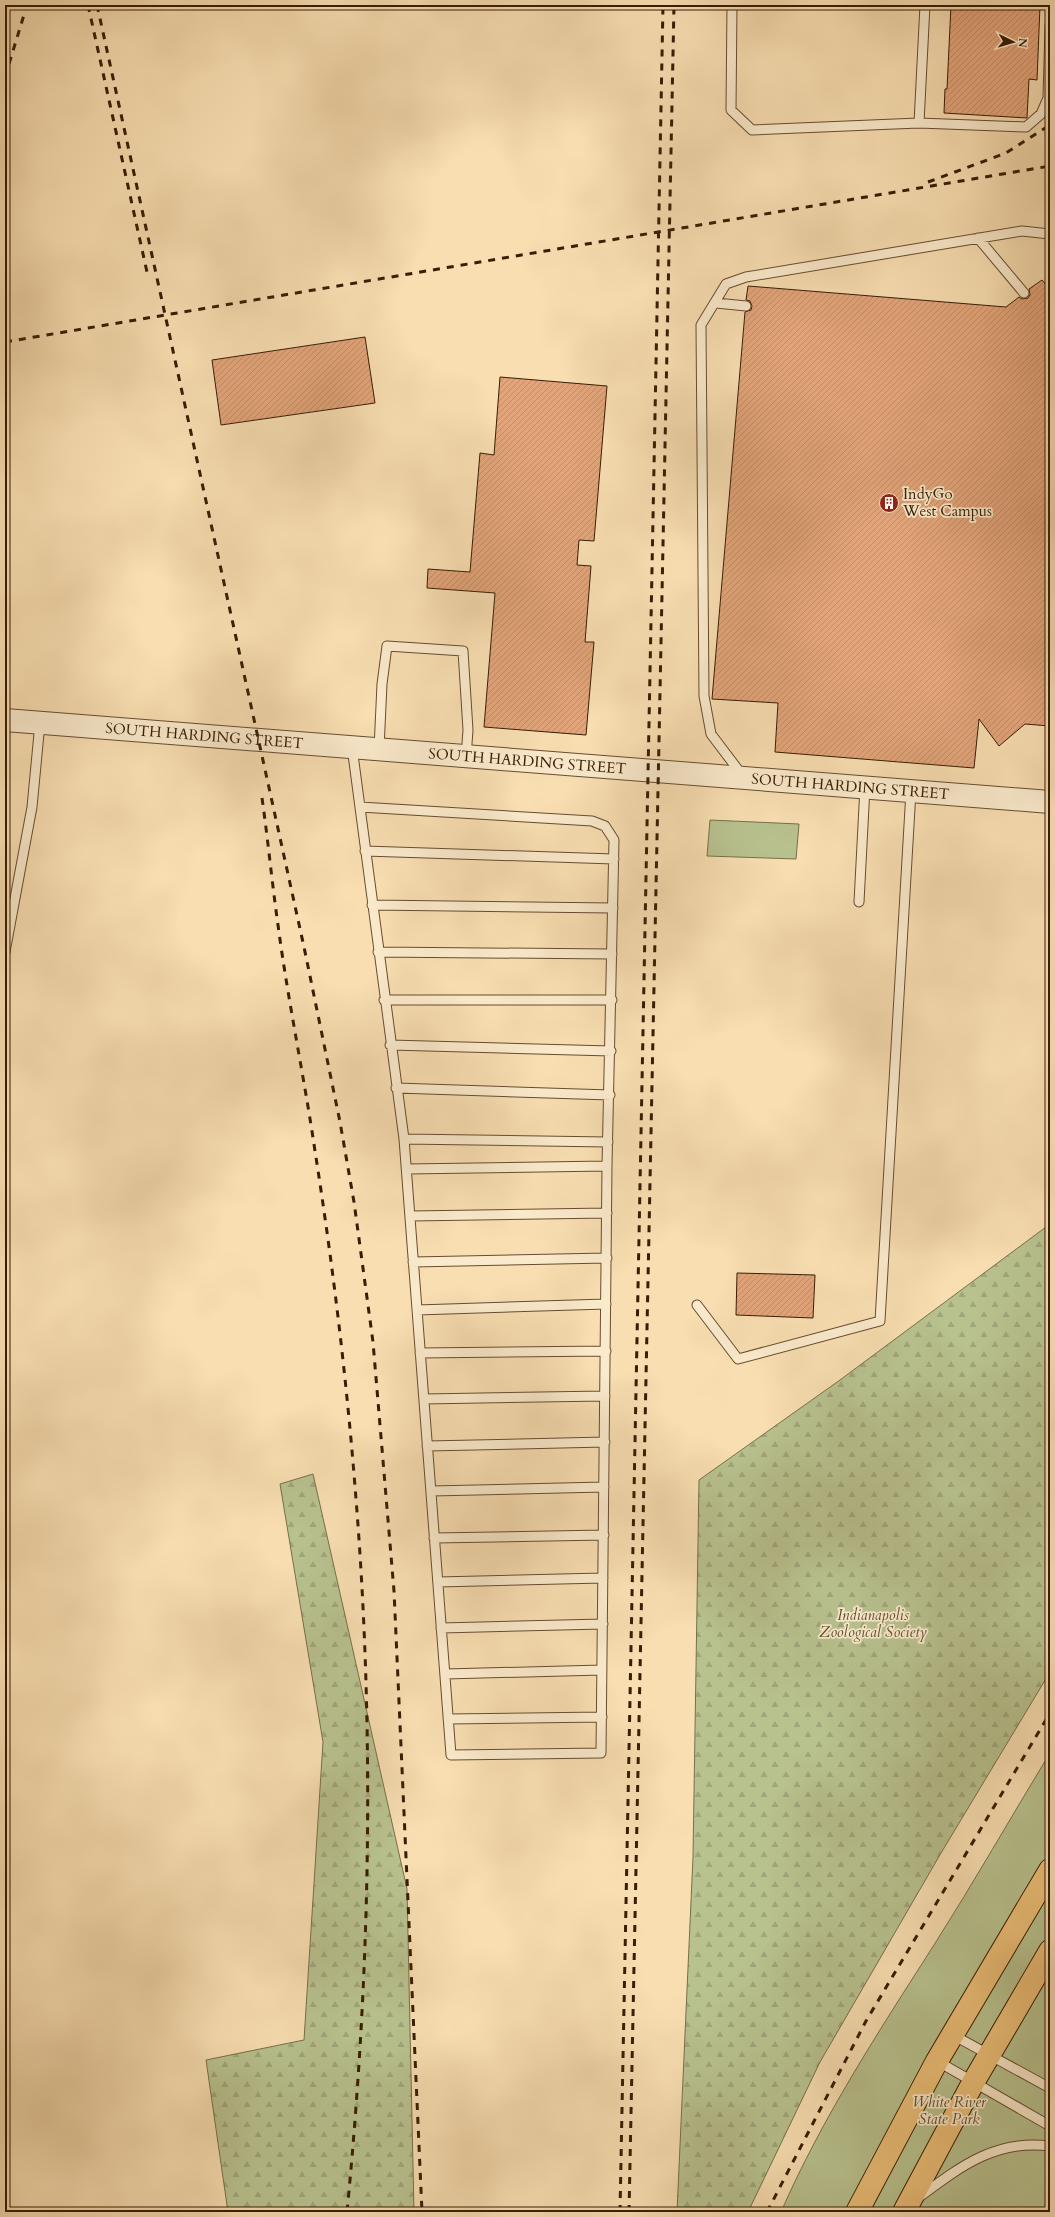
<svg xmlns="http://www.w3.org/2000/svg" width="1055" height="2217" font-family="Cardo,serif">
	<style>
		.forest { fill: url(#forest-firs); stroke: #786f49 }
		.green { fill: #b8c28f; stroke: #786f49 }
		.building { fill: url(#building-hatch); stroke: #381c03 }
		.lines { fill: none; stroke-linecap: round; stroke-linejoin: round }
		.service-casing { stroke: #684c2e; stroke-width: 11 }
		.tertiary-casing { stroke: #684c2e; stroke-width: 24 }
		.primary-casing { stroke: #381c03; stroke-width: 24 }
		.service { stroke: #faeacc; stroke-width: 9 }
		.tertiary { stroke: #faeacc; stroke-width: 22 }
		.primary { stroke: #ecbf78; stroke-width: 22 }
		.rail { stroke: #381c03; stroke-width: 3; stroke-dasharray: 7 7; stroke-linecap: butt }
		.labels { text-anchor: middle; stroke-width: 3.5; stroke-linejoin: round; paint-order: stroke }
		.poi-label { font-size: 15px; fill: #381c03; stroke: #faeacc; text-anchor: start }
		.street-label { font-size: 15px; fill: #381c03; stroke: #faeacc }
		.park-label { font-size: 15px; font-style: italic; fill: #5e4e2d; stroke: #faeacc }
	</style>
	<defs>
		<pattern id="forest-firs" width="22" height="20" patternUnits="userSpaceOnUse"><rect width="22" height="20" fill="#b8c28f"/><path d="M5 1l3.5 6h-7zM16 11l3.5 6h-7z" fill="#9fa67a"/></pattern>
		<pattern id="building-hatch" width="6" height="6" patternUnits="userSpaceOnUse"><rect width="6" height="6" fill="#e2a57b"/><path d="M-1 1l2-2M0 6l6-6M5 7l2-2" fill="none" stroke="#c38d69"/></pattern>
	</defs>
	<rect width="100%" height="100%" fill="#f8deb1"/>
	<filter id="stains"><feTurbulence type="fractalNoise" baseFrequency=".005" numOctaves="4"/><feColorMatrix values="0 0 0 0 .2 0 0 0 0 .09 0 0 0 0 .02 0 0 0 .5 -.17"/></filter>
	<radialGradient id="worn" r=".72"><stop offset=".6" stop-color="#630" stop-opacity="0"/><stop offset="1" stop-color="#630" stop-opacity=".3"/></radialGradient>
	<!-- forest -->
	<path class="forest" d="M1050,1224V1672L941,1853L820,2062L748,2212H677L693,1857L699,1480L840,1380Z
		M313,1474L407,1889L414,2212H228L206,2060L304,2040L323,1742L280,1484Z"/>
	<!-- green -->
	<path class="green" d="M710,820L799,824L796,859L707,856Z
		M1050,1753V2212H781C822,2118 879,2031 934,1945C974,1882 1011,1817 1050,1753Z"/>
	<!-- building -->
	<path class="building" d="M951,5L1040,6L1037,80L1029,79L1027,118L944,113L945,89H947Z
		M1042,280L1050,289V726L1025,724L999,746L979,719L974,768L775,752L778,703L712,699L745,312L751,310L752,306L750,301L746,300L748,286L1006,307L1019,297L1022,299L1028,298L1030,295L1029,289Z
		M365,337L375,403L221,425L212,360Z
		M500,377L607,386L594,541L579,540L577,565L591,566L585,642H594L586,735L484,727L495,593L427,588L428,569L470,572L480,453L494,455Z
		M737,1273L815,1275L813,1318L736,1315Z"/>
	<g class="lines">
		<defs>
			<path id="service" d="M732,5L731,110L752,130L919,123
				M925,5L919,123L1026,127L1041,114L1048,98L1050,26
				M978,238L1024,293
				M716,303L746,306
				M352,747L404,1139L451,1755L601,1753L607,1166L614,840L605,826L592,821L360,807
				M379,749L382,684L387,646L463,651L468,730L466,757
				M742,775L711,734L704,696L701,325L726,284L746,277L1022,231L1050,234
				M365,851L614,859
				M859,902L865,787
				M372,905L613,908
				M5,952L32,807L40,723
				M378,952L612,954
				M384,1000H612
				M390,1045L611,1051
				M396,1088L610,1095
				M404,1139L608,1142
				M407,1169L607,1166
				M410,1216L607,1213
				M413,1262L607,1258
				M697,1305L738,1359L880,1321L911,791
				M417,1310L606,1304
				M420,1353L606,1351
				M424,1399L605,1396
				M427,1446L605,1442
				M431,1491L604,1487
				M434,1538L604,1535
				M438,1582L603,1578
				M441,1628L603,1624
				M445,1674L602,1670
				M448,1719L602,1717
				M953,2035L1050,2088
				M937,2061L1050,2126
				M918,2198C960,2167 995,2139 1050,2146"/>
			<g id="tertiary">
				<path id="s1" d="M5,720L1050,802"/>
			</g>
			<path id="primary" d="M857,2212L937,2061L1050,1870
				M904,2212L974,2081L1050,1951"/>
		</defs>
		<!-- service casing -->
		<use href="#service" class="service-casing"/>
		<!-- tertiary casing -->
		<use href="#tertiary" class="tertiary-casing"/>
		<!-- primary casing -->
		<use href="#primary" class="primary-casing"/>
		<!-- service -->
		<use href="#service" class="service"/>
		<!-- tertiary -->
		<use href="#tertiary" class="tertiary"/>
		<!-- primary -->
		<use href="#primary" class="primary"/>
		<!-- rail -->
		<path class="rail" d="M88,5L147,272
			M97,5L304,947L340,1122L354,1202L373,1342L394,1591L422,2212
			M5,77L27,5
			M928,182L1006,153L1050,125
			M5,342L1050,166
			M262,798C268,840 272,883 278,925C288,1001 304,1076 315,1151C333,1266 347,1382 356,1499C375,1737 370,1975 347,2212
			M620,2212L663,5
			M629,2212L674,5
			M767,2212L866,2021L1050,1713"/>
	</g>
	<!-- icons -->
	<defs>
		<symbol id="building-disc" viewBox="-11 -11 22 22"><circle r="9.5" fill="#8f2418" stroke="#faeacc"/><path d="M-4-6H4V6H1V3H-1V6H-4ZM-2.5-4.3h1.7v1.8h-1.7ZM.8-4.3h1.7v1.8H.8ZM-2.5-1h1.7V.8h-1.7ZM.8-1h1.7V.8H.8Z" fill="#fff"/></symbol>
	</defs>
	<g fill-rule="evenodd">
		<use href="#building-disc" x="878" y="492" width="22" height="22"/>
	</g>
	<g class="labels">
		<!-- poi labels -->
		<g class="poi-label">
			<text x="903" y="499">IndyGo<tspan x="903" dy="17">West Campus</tspan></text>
		</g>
		<!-- street labels -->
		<g class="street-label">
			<text dy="5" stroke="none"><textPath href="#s1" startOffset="200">SOUTH HARDING STREET</textPath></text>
			<text dy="5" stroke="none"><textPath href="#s1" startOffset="524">SOUTH HARDING STREET</textPath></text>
			<text dy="5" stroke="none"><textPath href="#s1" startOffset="848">SOUTH HARDING STREET</textPath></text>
		</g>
		<!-- park labels -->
		<g class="park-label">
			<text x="873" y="1620">Indianapolis<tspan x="873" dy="17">Zoological Society</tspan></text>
			<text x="949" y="2107">White River<tspan x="949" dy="17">State Park</tspan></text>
		</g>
	</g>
	<!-- margin -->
	<rect width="1055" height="2217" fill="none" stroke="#f8deb1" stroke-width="20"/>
	<rect x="6" y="6" width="1043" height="2205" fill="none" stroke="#381c03" stroke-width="2"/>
	<rect x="10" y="10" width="1035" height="2197" fill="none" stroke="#381c03"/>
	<!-- north arrow -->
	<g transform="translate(1013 42) rotate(95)" stroke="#faeacc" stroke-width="3" paint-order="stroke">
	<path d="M0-3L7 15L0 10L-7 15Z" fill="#381c03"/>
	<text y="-6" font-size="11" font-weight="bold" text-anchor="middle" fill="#381c03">N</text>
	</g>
	<rect width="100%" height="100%" filter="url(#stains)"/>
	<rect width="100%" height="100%" fill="url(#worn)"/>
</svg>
